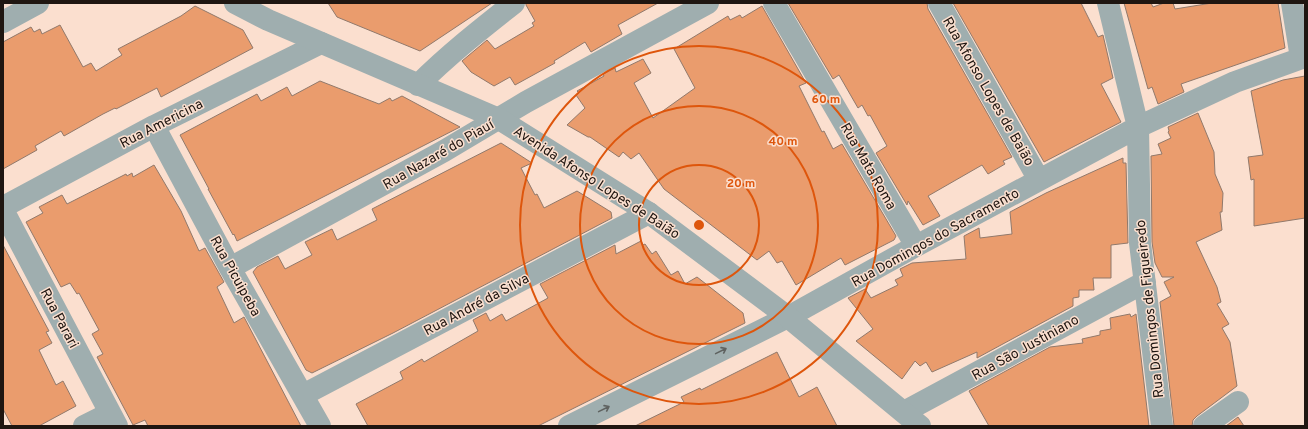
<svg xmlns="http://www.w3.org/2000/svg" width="1308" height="429" font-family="Overpass,sans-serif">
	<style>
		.building { fill: #ea9c6d; stroke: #91796b }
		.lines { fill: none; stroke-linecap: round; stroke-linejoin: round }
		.minor { stroke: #9faeaf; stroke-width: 22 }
		.tertiary { stroke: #9faeaf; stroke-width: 22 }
		.oneway { stroke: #5f6260 }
		.ring { fill: none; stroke: #de560c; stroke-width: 2 }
		.labels { text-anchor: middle; stroke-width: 3; stroke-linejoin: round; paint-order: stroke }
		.street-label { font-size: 14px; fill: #1f1611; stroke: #fbdfcf }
		.centre { fill: #de560c; stroke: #fbdfcf; stroke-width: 2 }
		.ring-label { font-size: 12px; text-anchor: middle; font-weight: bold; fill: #de560c; stroke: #fbdfcf; stroke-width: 3; stroke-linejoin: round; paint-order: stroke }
	</style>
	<rect width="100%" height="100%" fill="#fbdfcf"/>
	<!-- building -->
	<path class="building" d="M328,3H492L420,51L337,17Z
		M526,3H658L618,25L622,34L591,52L585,42L554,61L555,63L515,85L510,77L494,86L471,72L462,61L487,40L495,49L534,26L532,23L535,21L526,5Z
		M788,3H927L928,9L1012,157L1003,161L1005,164L988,174L982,165L928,196L940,216L923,225L908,201L907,205L876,153L887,146L870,115L868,116L862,105L858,108L839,75L833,79Z
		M953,3H1081L1098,37L1103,35L1113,78L1101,84L1121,122L1044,162Z
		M1124,3H1151L1153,7L1164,3H1173L1175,9L1212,3H1278L1285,48L1181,84L1184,92L1158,104L1152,87L1148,89Z
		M195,6L243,30L253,48L161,97L157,88L116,109L115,108L103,114L64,136L61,131L35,146L37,150L3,169V42L31,27L34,32L40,29L42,34L60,25L83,67L91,63L96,71L122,55L118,49L181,16Z
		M762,6L806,83L799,86L822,132L824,131L833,149L842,144L896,236L894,240L845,265L841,258L796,285L782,261L777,263L769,251L757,260L664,189L639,153L631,159L623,152L619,157L590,137H588L567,125L585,108L576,95L579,93L577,91L604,76L603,74L615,68L616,72L643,59L651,73L634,83L653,118L695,88L674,49L728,16L730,20L740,15L742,18Z
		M1305,76V218L1254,226V179L1251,180L1248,157L1263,155L1251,91L1283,80Z
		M320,81L379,104L390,98L392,101L402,96L460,127L237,241L234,234L233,235L208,189H209L180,135L257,94L261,101L287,87L292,96Z
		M1198,113L1214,152L1215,174L1223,193L1222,212H1220L1222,230L1196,242L1217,287L1221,302L1217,304L1229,324L1222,328L1230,342L1237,386L1197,416L1193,420L1192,426H1174L1160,302L1171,296L1164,282L1174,277H1162L1155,263L1152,242L1151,156L1162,154L1158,144L1171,138L1168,132L1169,131L1168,127Z
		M501,143L532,163L521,168L535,195L537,194L544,208L577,191L611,212L612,218L393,333L312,373L306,370L253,272L257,267L278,256L285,269L312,255L305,242L332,229L337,240L377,220L372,209Z
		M1123,158V163H1126L1128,243L1111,245V278H1093L1094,290H1079V297L1073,298V306L977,358V352L932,372L926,362L920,366L915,361L902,379L856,341L873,329L848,298L865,289L871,298L898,285L895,280L903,276L900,269L912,263L966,259L964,236L979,228L980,238L1012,234L1010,212L1046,193Z
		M154,165L181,211L199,251L205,248L224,282L217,287L234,323L244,317L301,426H148L145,420L133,425L97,357L103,354L92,334L99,330L79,293L77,294L70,283L61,287L26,222L43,213L39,207L62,195L67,204L126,174L127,176L132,173L133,177Z
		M641,241L643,245L645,244L652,254L656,251L671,275L678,271L685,284L697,277L743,313L745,323L538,426H368L356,404L403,379L400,372L422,359L424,362L478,331L473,320L486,313L490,321L502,314L506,321L548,298L540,284L615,245L616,254Z
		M3,245L49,331L46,332L52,343L39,350L56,385L63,381L76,406L39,426H12L3,409Z
		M1130,314L1131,317L1136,314L1149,426H989L969,391L1050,347L1083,343L1082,339L1100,335V331L1111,329L1110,318Z
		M777,352L799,397L817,387L837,426H635L684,402L681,397L700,388L701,390Z
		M1238,417L1244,426H1226Z"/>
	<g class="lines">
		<!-- minor -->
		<path class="minor" d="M774,3L916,246
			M939,3L1039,180
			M1108,3L1138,127L1140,243L1162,426
			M1292,3L1301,58
			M3,22L38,3
			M418,85C448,55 481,29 514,3
			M154,126L230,268L320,426
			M3,207L154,126L321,43
			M3,210L117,426
			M230,268L444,151L526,102L708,3
			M303,395L649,213
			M904,412L1145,282
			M84,426L110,413
			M569,426L788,317L916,246L1138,127L1235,82L1305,57
			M1204,426L1238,402"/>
		<!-- tertiary -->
		<path class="tertiary" d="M235,3L268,20L499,119L649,213L788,317L920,426"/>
	</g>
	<!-- one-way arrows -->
	<defs><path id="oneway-shaft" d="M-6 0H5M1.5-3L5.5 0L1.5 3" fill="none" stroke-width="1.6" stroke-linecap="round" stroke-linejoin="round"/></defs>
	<g class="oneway">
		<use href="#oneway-shaft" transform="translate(721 351) rotate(-26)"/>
		<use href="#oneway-shaft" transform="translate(604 409) rotate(-26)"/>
	</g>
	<!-- distance rings -->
	<g class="ring">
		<circle cx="699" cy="225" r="60"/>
		<circle cx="699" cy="225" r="119"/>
		<circle cx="699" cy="225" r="179"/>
	</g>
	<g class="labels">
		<!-- street labels -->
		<g class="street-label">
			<text transform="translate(989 91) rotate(60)" y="5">Rua Afonso Lopes de Baião</text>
			<text transform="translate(161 123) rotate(-27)" y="5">Rua Americina</text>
			<text transform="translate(438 154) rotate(-30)" y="5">Rua Nazaré do Piauí</text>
			<text transform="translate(869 166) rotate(60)" y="5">Rua Mata Roma</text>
			<text transform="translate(597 182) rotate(33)" y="5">Avenida Afonso Lopes de Baião</text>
			<text transform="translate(935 237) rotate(-29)" y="5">Rua Domingos do Sacramento</text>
			<text transform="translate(236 276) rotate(61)" y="5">Rua Picuipeba</text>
			<text transform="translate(476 304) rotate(-28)" y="5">Rua André da Silva</text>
			<text transform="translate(1149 309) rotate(-96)" y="5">Rua Domingos de Figueiredo</text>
			<text transform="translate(60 318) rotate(62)" y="5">Rua Parari</text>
			<text transform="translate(1025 347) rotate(-29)" y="5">Rua São Justiniano</text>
		</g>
	</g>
	<circle cx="699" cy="225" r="6" class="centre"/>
	<g class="ring-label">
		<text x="826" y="103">60 m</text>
		<text x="783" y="145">40 m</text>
		<text x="741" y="187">20 m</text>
	</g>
	<!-- border -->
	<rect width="1308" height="429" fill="none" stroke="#1f1611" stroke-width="8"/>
</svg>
